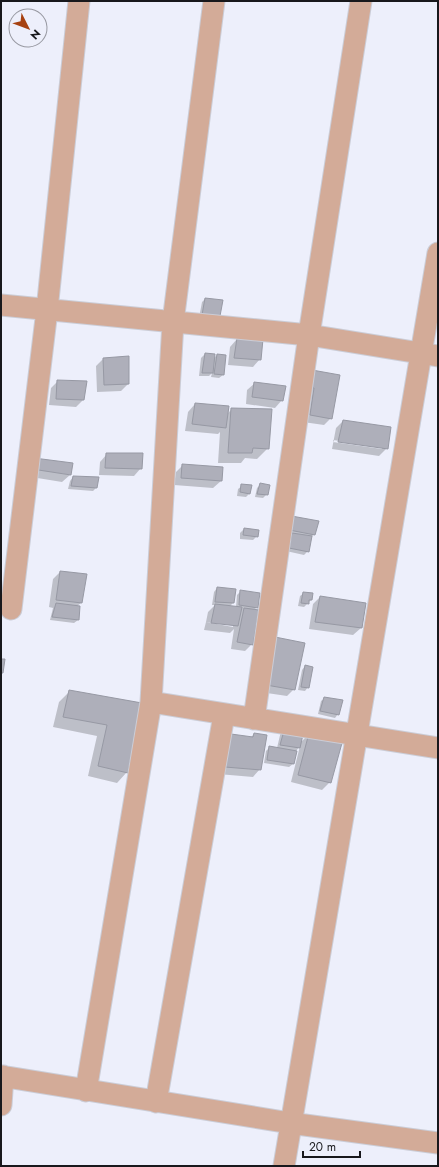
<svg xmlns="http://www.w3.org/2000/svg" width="439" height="1167" font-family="Jost,sans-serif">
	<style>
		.shadow { fill: #0003; fill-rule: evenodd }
		.building { fill: #aeafba; stroke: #9799a4 }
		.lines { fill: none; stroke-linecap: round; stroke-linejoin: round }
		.street-casing { stroke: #cbcdd7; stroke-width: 23 }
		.street { stroke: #d3ab98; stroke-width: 21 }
	</style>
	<rect width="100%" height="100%" fill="#edeffb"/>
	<!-- shadow -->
	<path class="shadow" d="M205,299L221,301L199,318L202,302Z
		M237,339L260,359L253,367L228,365L230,347Z
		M205,354L214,358L217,355L223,375L219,378L211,377L212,373L209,376H199L201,358Z
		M103,359L128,384L121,391L97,392L96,366Z
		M339,376L331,418L324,425L303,422L305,379Z
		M58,381L83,400L76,407L49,405L51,388Z
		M255,383L282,400L275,408L246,404L247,390Z
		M195,404L227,414L232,409L268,448L257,459L245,458L241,463H218L220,432L218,434L185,431L188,412Z
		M343,421L387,448L379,456L332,449L336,428ZM333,440L382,447V449L333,442Z
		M107,454L141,468L134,476L99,475L100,462Z
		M183,465L221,481L213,488L174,485L176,472Z
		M27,466L70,475L62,482L25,476Z
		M73,477L96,488L93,491L68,489L70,481Z
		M260,485L267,494L263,498L255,497L257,488Z
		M242,486L250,493L246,497L237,496L238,489Z
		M279,524L314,534L311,538L308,551L304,555L286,551Z
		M244,529L257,536L253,540L240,539V533Z
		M60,572L85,575L81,603L77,606L78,620L74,623L50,620L53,608L49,607L53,579Z
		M217,588L233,603L229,607H236L237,595L241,591L257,607L254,610L252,644L245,651L231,649L234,629L230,633L204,630L206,622L233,627V625L206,622L208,612L215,605H212L214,592Z
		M304,593L311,600L304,607L298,606L300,596Z
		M320,597L365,604L361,628L353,635L309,629L313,604Z
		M304,643L294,689L287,696L260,692Z
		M305,666L308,687L305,691L298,690L302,670Z
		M70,691L141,703L127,772L117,783L88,776L97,736L53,727L59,702Z
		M325,698L338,714L335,718L318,714L321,701Z
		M281,731L300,743L309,734L330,782L322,790L291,782L300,746L296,751L293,764L289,767L264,763L266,751L270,747L277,748Z
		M254,734L260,769L253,777L218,774Z"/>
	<!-- building -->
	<path class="building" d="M205,298L223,300L220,316L202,315Z
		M237,338L263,339L261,360L234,358Z
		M205,353L215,354L213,373H202Z
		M217,354L226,355L224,375L214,374Z
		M129,356V384L104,385L103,358Z
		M312,370L340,375L332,419L310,415L314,388H309Z
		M57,380L87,381L84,400L56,399Z
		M254,382L286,386L283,401L252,397Z
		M195,403L229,406L226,428L192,424Z
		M231,408L272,409L269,449L253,448L252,453H228Z
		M343,420L391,427L388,449L338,442Z
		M106,453H143L142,469L105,468Z
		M34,458L73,463L71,475L32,469Z
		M182,464L223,467L222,481L181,478Z
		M73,476L99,477L97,488L71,486Z
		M260,483L270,485L268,495L257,494Z
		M241,484L252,485L250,494L240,492Z
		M286,515L319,521L315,535L284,529Z
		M244,528L259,530L258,537L243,535Z
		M292,533L312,536L309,552L289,548Z
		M60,571L87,574L82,603L56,600Z
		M217,587L236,589L234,603L215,602Z
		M240,590L260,593L258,608L239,605Z
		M303,592L313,593L312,600H309V604L301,603Z
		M320,596L366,603L362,628L315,622Z
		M56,603L80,606L79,620L52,617Z
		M215,604L242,607L238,626L211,623Z
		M244,608L259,610L253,645L237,642Z
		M270,636L305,643L295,690L266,685Z
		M1,659H5L3,673H1Z
		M305,665L313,667L309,688L301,687Z
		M69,690L142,703L128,773L98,766L107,725L63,717Z
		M324,697L343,700L339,715L320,711Z
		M285,727L304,730L300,748L280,745Z
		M254,733L267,735L261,770L225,767L231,734L253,737Z
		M309,733L342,743L331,783L298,775Z
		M269,746L297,751L294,764L267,760Z"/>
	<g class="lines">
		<defs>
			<path id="street" d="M1,305L309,335L438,356
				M11,609L47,310L79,1
				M151,702L438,748
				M254,719L309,335L361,1
				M1,1076L290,1123L438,1143
				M86,1091L151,702L173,322L214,1
				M156,1102L224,715
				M1,1105L3,1076
				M284,1166L438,253"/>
		</defs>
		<!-- street casing -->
		<use href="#street" class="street-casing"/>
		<!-- street -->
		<use href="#street" class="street"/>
	</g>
	<!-- border -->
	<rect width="439" height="1167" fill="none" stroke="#18181c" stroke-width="4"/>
	<!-- north arrow -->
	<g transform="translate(28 28) rotate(132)"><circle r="19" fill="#edeffb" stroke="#9899a2"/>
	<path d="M0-3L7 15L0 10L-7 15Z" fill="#a64111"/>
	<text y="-6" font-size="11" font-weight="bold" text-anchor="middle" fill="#18181c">N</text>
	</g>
	<!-- scale -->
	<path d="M303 1151v6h57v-6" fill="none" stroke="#18181c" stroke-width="2"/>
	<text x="309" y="1151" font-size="12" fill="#18181c" stroke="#edeffb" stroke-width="3" paint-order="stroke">20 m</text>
</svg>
